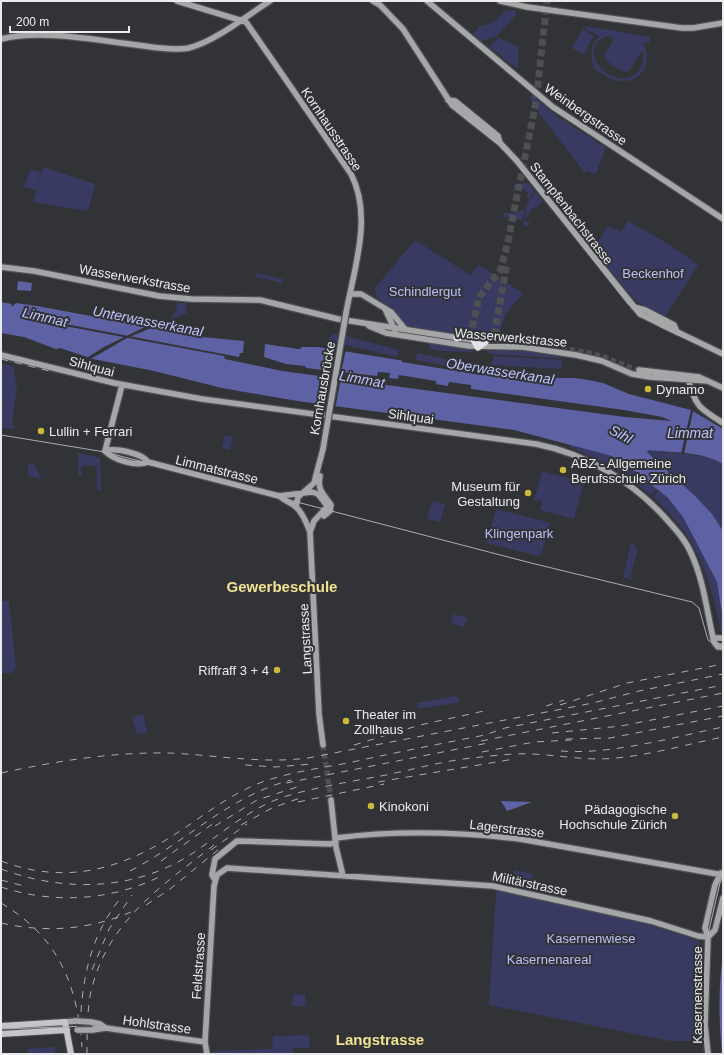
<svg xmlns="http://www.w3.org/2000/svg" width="724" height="1055" font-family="Arial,sans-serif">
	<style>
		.green { fill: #383a62; fill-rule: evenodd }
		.water { fill: #5e61a3 }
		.pier { fill: #323336 }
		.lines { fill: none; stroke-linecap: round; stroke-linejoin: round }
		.secondary-tunnel { stroke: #4e4f51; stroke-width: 5.5; stroke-dasharray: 5.5 3; stroke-linecap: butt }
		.highway-tunnel { stroke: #4e4f51; stroke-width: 7; stroke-dasharray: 7 3.5; stroke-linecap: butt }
		.secondary-casing { stroke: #4f5053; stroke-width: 8 }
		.primary-casing { stroke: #4f5053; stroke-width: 8 }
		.highway-casing { stroke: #4f5053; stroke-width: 9 }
		.secondary { stroke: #a5a6a8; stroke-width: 5.5 }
		.primary { stroke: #c5c5c9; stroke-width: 6 }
		.highway { stroke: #e2e2e7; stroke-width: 7 }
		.tram { stroke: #acadaf; stroke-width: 1 }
		.rail { stroke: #acadaf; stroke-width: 1; stroke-dasharray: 7 7; stroke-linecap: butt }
		.secondary-bridge-casing { stroke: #4f5053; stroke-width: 8; stroke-linecap: butt }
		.secondary-bridge { stroke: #a5a6a8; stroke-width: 5.5 }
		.poi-dot { fill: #cdb938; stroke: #323336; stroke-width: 1.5 }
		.labels { text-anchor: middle; stroke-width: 4; stroke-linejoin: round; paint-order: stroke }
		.street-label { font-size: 13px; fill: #eaebed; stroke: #323336 }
		.park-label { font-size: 13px; fill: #bac0f9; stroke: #323336 }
		.poi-label { font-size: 13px; fill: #eaebed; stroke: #323336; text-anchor: start }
		.water-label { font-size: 14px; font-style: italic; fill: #bec4fe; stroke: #323336 }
		.quarter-label { font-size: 15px; font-weight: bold; fill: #efe293; stroke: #323336 }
	</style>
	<rect width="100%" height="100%" fill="#323336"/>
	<!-- green -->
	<path class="green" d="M506,10H515L516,15L497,36L481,41L473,34L480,25L482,26L494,22Z
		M585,26L650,37L649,43L642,42C654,59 643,83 621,81C611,81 601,73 593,68L594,66C589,54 591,45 599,36L585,29ZM606,36L613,37V40L604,57C610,63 620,74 629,71L642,51C644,57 644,64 640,69C620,98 571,53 606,36Z
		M583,29L594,36L583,55L572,48Z
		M498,38L518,46L519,66L516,68L490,47Z
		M531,95H532L554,114L606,148L596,173L592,174L589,171L585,173L538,112L536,105L530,99Z
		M43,167L95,184L88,211L33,202Z
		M30,169L41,172L36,190L24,187Z
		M528,183L534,191L529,200L527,199L528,192L523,189L521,190L516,189L513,192L514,184Z
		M535,192L542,201L539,206L533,208L525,220V222L530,221L528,226L523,225L527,204Z
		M525,209L522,220L502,217L504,213H515Z
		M628,221L670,245L698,265L665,317L643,306L634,299L593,249L608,226L621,232Z
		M415,240L470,275L479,265L523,293L505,315L496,347L405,325L391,308L376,297L375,288Z
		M257,273L283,279L282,283L256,277Z
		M177,303H185L187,313L170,319L176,311Z
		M335,333L399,350L397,357L353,347L328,339Z
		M430,343L473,350V352L438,351L429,348Z
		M516,350L535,352L569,359L491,354L486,351Z
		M417,353L451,360L452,367L416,360Z
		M495,356L562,360V369L490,365Z
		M1,364L14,366V372L17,386L12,424L15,426L14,429L1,428L2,401Z
		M225,435L233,437L230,450L222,448Z
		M570,444L612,456L626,464L657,489L651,495L611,466L570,447Z
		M651,450L709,457L723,464V531C703,501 675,477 648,452V450Z
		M78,453L100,458L101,490H97V467L89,465L80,467L83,475H78Z
		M33,462L41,479L28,476V464Z
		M542,471L584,482L574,519L540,510L542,501L534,500Z
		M658,491L668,498L683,517L717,582L721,600L723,632H721C709,574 698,538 653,497Z
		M432,501L445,504L440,522L427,519Z
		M496,509L550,523L541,555L537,556L487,543Z
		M631,543L635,545V547L638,548L630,577L634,578L633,580L623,578Z
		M1,601H9L16,668L11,673H1Z
		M454,614L467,618L464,627L451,623Z
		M455,696L461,702L418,709L417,703Z
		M143,714L147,732L137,735L132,717Z
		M514,870L534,874L529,882L531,884L532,890L513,885Z
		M499,890L651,925L699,941L697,1039L695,1041H670L489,1005L496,893Z
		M305,994L306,1006H292L293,995Z
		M309,1035L310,1048H293V1054H212V1051L272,1049L273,1036Z
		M55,1047V1054H28V1049Z"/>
	<!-- water -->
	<path class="water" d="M18,281L32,283L31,291L17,290Z
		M1,302L12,304L11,306H13L16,303L37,306L182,333V335L244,341L243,353H240L239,357L34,318L33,320L224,356L225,359L282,371L625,417L672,421L662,417L624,410L471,389V385L449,382L448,386L436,384V381L399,375L398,379L389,378L390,373L378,372L377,376L306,368L305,366L286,364L264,357L265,344L298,349H301V347H318L467,371L520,378H575L589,380L603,383L629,394L691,410L723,429V464C702,451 673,453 649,450L647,452L695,496L712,514L723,531V620L717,582L683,517L668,498L626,464L612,456L514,430L297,401L222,388L154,371L93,359L60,348L56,349L24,337L1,333Z
		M501,801L532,802L507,811Z
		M723,956V1054H722C719,1022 718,988 723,956Z"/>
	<!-- pier -->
	<path class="pier" d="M149,325L154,327L127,338L89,360L85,359L104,347Z
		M335,347L346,349L341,373L330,372Z
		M402,360L481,373V375L402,362Z
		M330,376L341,378L335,409L324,407Z
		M691,410L693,411L684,454H681Z"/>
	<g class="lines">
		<!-- secondary-tunnel -->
		<path class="secondary-tunnel" d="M485,342C524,344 563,346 601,356C614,360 626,367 639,370
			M323,745L331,800"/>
		<!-- highway-tunnel -->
		<path class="highway-tunnel" d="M495,331L503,341L510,343
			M473,338L472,329L479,297L500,271L507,246L536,102L547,1
			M485,342L495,331L507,263"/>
		<defs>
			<path id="secondary" d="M177,1L246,22L351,174C373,216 354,269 346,313
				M373,1L380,5L403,29L452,105L500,143
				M427,1L553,107L723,219
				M500,1L527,7L682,28H693L723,23
				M1,39C41,29 96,40 137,45C153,47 173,51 189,48C216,41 246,16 270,1
				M448,100L455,101L498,136L500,143L517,161L640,314L723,354
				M1,267L34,271L159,296L191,299L260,300L338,319L485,342
				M350,294H361L391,312L405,329
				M634,307L645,310L674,325L677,332
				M385,309L395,330
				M369,326L386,333L469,346L523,347L576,355L602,361L632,374L650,377L708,381
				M1,355L114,383L202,399L536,444C587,454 634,482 668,521C677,531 686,541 691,553C704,581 707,613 714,642L718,647H723
				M639,370L699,377L723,388
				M688,378C695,406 699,408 723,423
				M105,451C113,460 137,467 148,462L279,496L312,492L318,494L325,503L327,507L314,521L310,532
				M105,451L122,385
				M105,451C115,447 143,454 148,462
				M320,476C317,491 324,494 331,505L330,511L324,516
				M280,496C284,501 291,502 296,507C303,513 307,524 310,532L319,714L323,745
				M296,506L298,497L314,483L323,449
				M713,638H723
				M331,800L336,847L343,876
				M336,838C397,830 459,832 520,839L723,875
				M215,880L212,875L215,859L237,841L330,844L336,842
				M708,937L715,930L723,898
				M65,1022L76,1021
				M91,1022L100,1024L106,1028
				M92,1030L106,1028L205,1042
				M207,1054L205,1042L214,886L217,875L227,868L493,886L651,921L698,936L708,937
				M708,1054L705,1025L708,937L705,928L715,885L721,873"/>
			<path id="primary" d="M1,1026L65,1022L71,1054
				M1,1034L67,1030"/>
			<path id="highway" d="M457,338L464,336
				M473,338L478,347L485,342"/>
		</defs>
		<!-- secondary casing -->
		<use href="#secondary" class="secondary-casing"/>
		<!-- primary casing -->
		<use href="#primary" class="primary-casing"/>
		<!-- highway casing -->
		<use href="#highway" class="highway-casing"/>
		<!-- secondary -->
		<use href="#secondary" class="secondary"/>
		<!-- primary -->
		<use href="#primary" class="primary"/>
		<!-- highway -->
		<use href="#highway" class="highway"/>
		<!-- tram -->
		<path class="tram" d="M376,1L407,36L448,103L509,153L628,304C653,329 692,339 723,355
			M424,1L557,112L723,220
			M1,435L105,452L531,563L692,602L699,608L708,640L713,643L723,644
			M1,1029L91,1026L197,1040L206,1044L209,1054
			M707,1054L704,1027L707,939L720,883L723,877"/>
		<!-- rail -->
		<path class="rail" d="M1,359L53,372
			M560,705L627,683L723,664
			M546,706L564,700
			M552,733L621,726L723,706
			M566,739L610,738L723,716
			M481,741L723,693
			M354,745L420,725L484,711
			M561,751C611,755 674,737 723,727
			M482,752L534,742L571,740
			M245,765L276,767L311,764
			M1,773C57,761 112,752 169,753C216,755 262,764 308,758L593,703L639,691L723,674
			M378,782L514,759
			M286,783L488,743
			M298,802L384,784
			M241,825L272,808L303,797
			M215,826L257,800L297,787
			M211,850L247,824
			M1,861C71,887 128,867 186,827C211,810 236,791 265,781C292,772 320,768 348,763C393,753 439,744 485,735L505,728L723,685
			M161,861L218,820
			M1,869C66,893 138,891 196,851C226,830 254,805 290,795C322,786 354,781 386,775C415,769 443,761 472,758C491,756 512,753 532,754C555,755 577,759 600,759C641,758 683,745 723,737
			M130,871C186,842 229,796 291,780
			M1,880L24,886
			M1,887C53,904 110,901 159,877
			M1,903C58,937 77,983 82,1047
			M146,905L170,889L219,849
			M1,923C45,933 89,930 131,912
			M92,970L109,929L132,895
			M81,1012C84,968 94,930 123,895
			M87,1054C87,1035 87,1015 90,996C105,923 159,888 214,845"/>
		<defs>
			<path id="secondary-bridge" d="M323,449L346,313
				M76,1021L91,1022
				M77,1030H92"/>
		</defs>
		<!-- secondary-bridge casing -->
		<use href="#secondary-bridge" class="secondary-bridge-casing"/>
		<!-- secondary-bridge -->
		<use href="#secondary-bridge" class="secondary-bridge"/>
	</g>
	<!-- markers -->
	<g class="poi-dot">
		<circle cx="648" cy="389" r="4"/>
		<circle cx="41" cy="431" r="4"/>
		<circle cx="563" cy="470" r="4"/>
		<circle cx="528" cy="493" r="4"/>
		<circle cx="277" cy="670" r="4"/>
		<circle cx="346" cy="721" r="4"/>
		<circle cx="371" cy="806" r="4"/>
		<circle cx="675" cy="816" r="4"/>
	</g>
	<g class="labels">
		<!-- street labels -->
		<g class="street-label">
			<text transform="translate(586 114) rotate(35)" y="5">Weinbergstrasse</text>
			<text transform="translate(332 129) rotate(56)" y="5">Kornhausstrasse</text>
			<text transform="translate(572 213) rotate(52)" y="5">Stampfenbachstrasse</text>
			<text transform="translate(135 278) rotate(10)" y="5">Wasserwerkstrasse</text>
			<text transform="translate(511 337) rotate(5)" y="5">Wasserwerkstrasse</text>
			<text transform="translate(92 366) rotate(15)" y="5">Sihlquai</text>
			<text transform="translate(322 388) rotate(-80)" y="5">Kornhausbrücke</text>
			<text transform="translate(411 416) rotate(8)" y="5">Sihlquai</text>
			<text transform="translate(217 469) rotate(14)" y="5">Limmatstrasse</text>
			<text transform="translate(305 639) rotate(-93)" y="5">Langstrasse</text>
			<text transform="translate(507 828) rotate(7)" y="5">Lagerstrasse</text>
			<text transform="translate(530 883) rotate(12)" y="5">Militärstrasse</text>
			<text transform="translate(198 966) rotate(-86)" y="5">Feldstrasse</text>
			<text transform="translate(697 995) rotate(-90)" y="5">Kasernenstrasse</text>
			<text transform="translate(157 1024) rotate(8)" y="5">Hohlstrasse</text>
		</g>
		<!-- park labels -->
		<g class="park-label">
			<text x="653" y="278">Beckenhof</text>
			<text x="425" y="296">Schindlergut</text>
			<text x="519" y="538">Klingenpark</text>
			<text x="591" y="943">Kasernenwiese</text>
			<text x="549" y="964">Kasernenareal</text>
		</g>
		<!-- poi labels -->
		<g class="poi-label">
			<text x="656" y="394">Dynamo</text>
			<text x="49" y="436">Lullin + Ferrari</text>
			<text x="571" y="468">ABZ - Allgemeine<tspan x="571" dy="15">Berufsschule Zürich</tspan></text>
			<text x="520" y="491" text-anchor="end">Museum für<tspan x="520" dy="15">Gestaltung</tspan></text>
			<text x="269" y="675" text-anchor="end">Riffraff 3 + 4</text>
			<text x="354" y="719">Theater im<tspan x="354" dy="15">Zollhaus</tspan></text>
			<text x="379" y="811">Kinokoni</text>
			<text x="667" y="814" text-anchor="end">Pädagogische<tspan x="667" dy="15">Hochschule Zürich</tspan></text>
		</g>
		<!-- water labels -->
		<g class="water-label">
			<text transform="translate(45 317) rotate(13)" y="5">Limmat</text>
			<text transform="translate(148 321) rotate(11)" y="5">Unterwasserkanal</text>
			<text transform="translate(500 371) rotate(9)" y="5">Oberwasserkanal</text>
			<text transform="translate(362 379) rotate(10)" y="5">Limmat</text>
			<text x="690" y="438">Limmat</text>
			<text transform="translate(621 434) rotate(28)" y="5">Sihl</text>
		</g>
		<!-- quarter labels -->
		<g class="quarter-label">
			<text x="282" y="592">Gewerbeschule</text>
			<text x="380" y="1045">Langstrasse</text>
		</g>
	</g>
	<!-- border -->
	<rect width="724" height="1055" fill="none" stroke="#eaebed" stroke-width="4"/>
	<!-- scale -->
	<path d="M10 26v6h119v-6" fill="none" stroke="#eaebed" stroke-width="2"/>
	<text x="16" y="26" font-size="12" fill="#eaebed" stroke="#323336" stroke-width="3" paint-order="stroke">200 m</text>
</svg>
